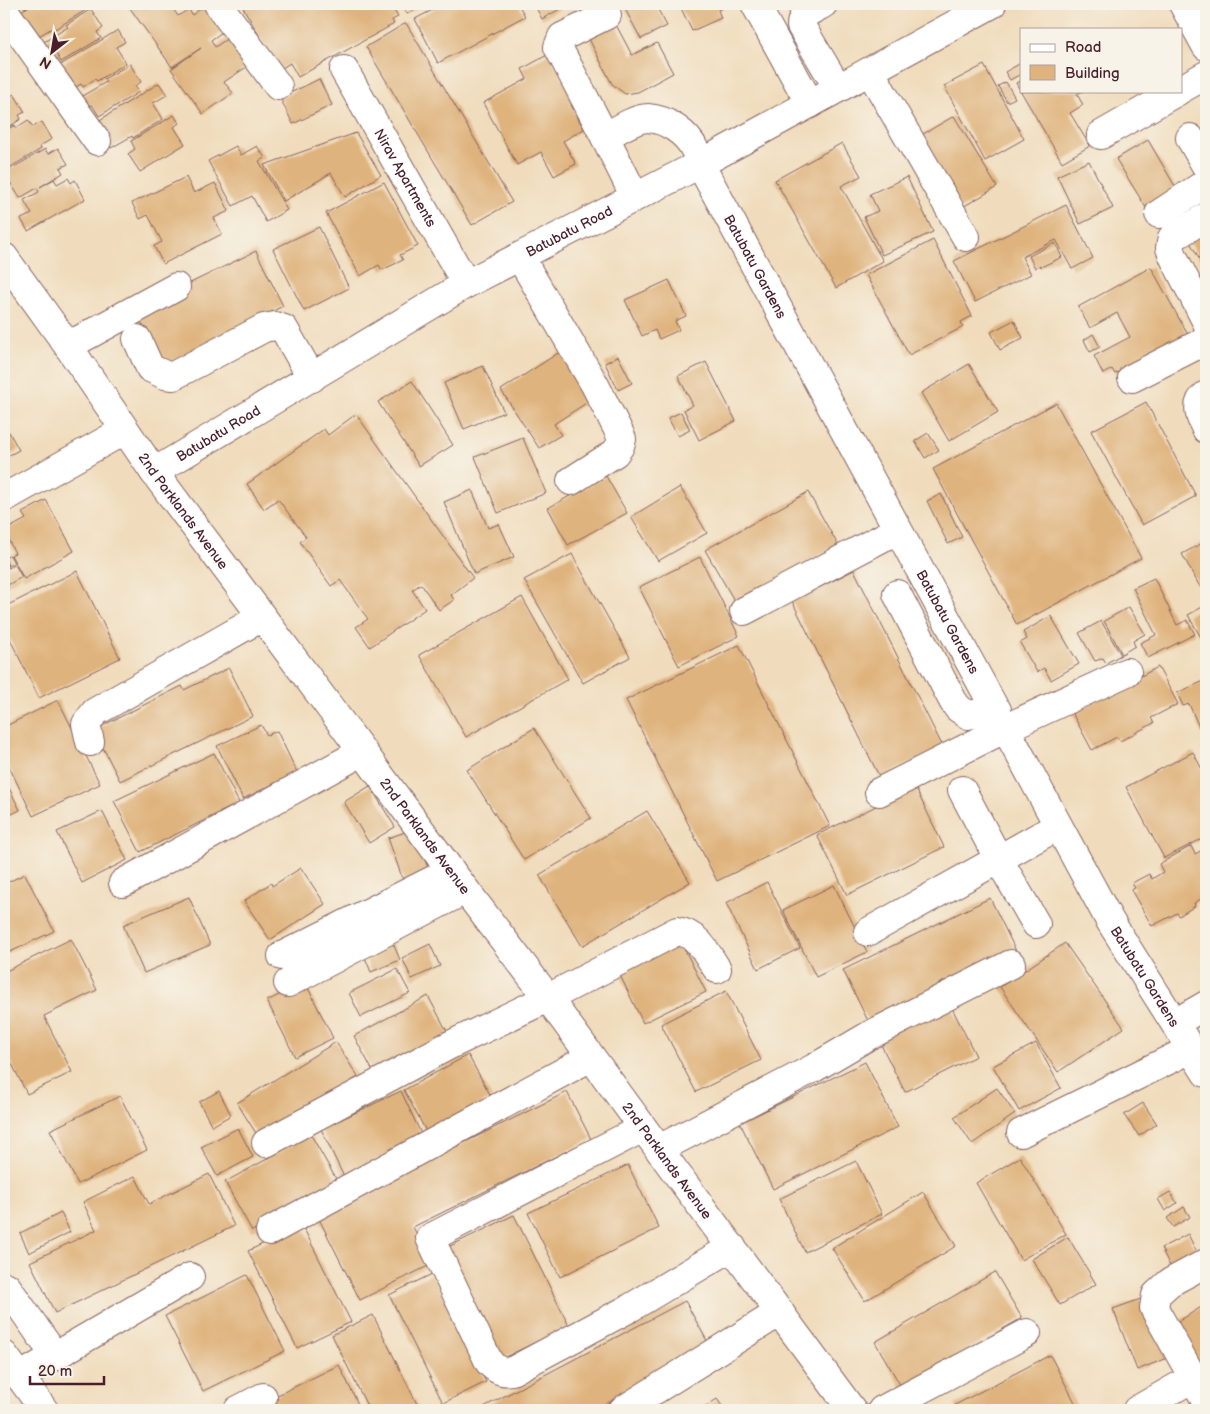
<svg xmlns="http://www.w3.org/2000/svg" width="1210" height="1414" font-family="'Balsamiq Sans',sans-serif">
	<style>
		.building { fill: #dfb37d }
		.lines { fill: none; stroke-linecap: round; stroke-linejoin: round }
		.minor-casing { stroke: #84615e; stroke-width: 30 }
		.minor { stroke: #fff; stroke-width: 28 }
		.labels { text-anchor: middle; stroke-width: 4; stroke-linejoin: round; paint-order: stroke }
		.street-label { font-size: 14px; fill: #4a1f2b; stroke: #f7f3e8 }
	</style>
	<rect width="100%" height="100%" fill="#f7f3e8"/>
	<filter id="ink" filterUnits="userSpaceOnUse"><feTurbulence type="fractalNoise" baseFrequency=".02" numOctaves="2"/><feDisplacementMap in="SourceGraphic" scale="10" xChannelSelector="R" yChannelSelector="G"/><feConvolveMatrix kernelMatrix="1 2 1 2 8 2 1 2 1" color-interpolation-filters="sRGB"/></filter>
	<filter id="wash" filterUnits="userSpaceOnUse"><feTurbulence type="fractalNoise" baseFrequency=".0096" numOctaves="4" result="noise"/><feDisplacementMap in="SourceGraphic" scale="20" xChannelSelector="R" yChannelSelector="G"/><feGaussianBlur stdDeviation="1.12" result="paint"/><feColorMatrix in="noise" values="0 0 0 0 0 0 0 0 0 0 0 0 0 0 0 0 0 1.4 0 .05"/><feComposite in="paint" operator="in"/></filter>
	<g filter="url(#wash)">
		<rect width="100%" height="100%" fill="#f0dcbc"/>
		<g id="blocks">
			<!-- building -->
			<path class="building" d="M15,4H31L25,8L23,4L18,7Z
				M33,4H82L86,10L55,29L54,27L37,37L21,11Z
				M127,4H182L174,10L178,16L189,9L192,15L207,4L225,30L211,40L215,47L231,36L251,64L224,82L233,93L203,114L171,69L201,48L172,67Z
				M241,4H390L398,17L392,20L394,24L298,77L290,63L279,70Z
				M402,4H427L407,14Z
				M444,4H518L525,16L438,63L415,19Z
				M534,4H569L542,19Z
				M635,4H655L667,26L641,39L625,9Z
				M679,4H731L718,10L721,18L692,31Z
				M91,9L103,28L97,32L101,38L61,62L54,50L46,55L39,45L68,27L66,25Z
				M406,23L512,202L472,225L366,47Z
				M615,23L632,55L657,43L673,73L638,92L625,94L612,84L588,37Z
				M118,30L125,42L116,47L126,63L97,81L95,79L83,87L81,84L74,88L60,65Z
				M549,54L576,103L571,105L584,129L563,141L576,164L554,176L541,152L517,165L483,103L527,79L522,69Z
				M1021,63V74L1010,80L1005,72Z
				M130,64L141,82L135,86L139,92L99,116L92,105L84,109L77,99L106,82L104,79Z
				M984,65L1024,139L985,161L944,86Z
				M319,79L332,105L293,124L280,98Z
				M1021,80V91H1083L1077,94L1083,105L1070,113L1090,146L1062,162L1016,83Z
				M1006,82L1015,98L1007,102L998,86Z
				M159,83L167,95L153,103L163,119L133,138L132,136L111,148L95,123Z
				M4,92L8,98L14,94L25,112L19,115L21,119L4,130Z
				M174,115L179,123L174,127L185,144L140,172L128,154L135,149L131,141Z
				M954,116L997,187L961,208L918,137Z
				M28,120L33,127L42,122L52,139L40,146L41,149L4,171V131L15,125L16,128Z
				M356,133L381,175L345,197L331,173L284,201L264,165Z
				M1148,140L1179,193L1148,211L1116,159Z
				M842,143L861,176L841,186L883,261L836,288L775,180Z
				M236,146L241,155L257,146L265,158L259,161L287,210L266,222L252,196L233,206L208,161Z
				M58,148L68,164L60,168L63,173L40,187L54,179L57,184L68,178L71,183L75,180L85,199L28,231L21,219L32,214L24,200L39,192L37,188L20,198L8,179L4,182V173L45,149L48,154Z
				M1089,161L1113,208L1080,224L1057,176Z
				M186,177L194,193L215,183L229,211L214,218L222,234L163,264L154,246L162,242L148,215L140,219L132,203Z
				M907,177L933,232L882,255L864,217L878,211L870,194Z
				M384,182L418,246L400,255L403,260L382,270L379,265L360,276L326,213Z
				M1066,205L1093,258L1072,269L1056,240L1022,257L1031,274L975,302L954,261Z
				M319,227L349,288L304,311L273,249Z
				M1206,233V271L1190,242Z
				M933,240L972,316L961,322L963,327L909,355L866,275Z
				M1055,243L1062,257L1041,267L1040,265L1035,268L1029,256Z
				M256,251L283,306L163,365L135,310Z
				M1151,267L1188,335L1115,374L1112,369L1103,374L1094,356L1130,337L1117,313L1090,328L1078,307Z
				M669,280L686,316L675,321L679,330L659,339L655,330L642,336L625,300Z
				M1014,320L1023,338L1000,350L991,332Z
				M1093,334L1100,347L1090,352L1084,340Z
				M569,346L594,398L554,424L561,435L539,448L501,390Z
				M618,356L632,383L618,390L605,363Z
				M706,362L736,421L699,440L684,410L693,405L678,376Z
				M969,364L998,412L949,441L921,393Z
				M483,366L504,412L464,429L444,383Z
				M412,381L453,445L419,466L378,402Z
				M1146,402L1196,496L1142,525L1091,431Z
				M1056,403L1141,558L1017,625L933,469Z
				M681,412L690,430L678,436L668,418Z
				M356,414L473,578L451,595L454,600L439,610L421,584L412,590L425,609L370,647L356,627L368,619L340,580L331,586L300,542L306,537L278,499L264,509L247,484L324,429L328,435Z
				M9,432L19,450L4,458V435Z
				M928,433L939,450L925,458L915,441Z
				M523,438L546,493L498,513L475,457Z
				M606,476L627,513L568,545L548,508Z
				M680,487L707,533L658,561L631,517Z
				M472,490L488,528L499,524L514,557L474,574L444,502Z
				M808,492L838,545L735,602L705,550Z
				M941,494L962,537L948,544L927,501Z
				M46,500L74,551L24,579L11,555L15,553L4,531L26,519L22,513Z
				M1206,541V584L1200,587L1182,554Z
				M572,554L630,657L583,683L524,580Z
				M10,555L14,563L8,566L5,558Z
				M700,557L739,636L679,666L639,587Z
				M4,560L8,568L15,565L22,577L4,587Z
				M854,570L943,747L880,778L792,601Z
				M77,571L120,658L39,698L4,627V607Z
				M1154,578L1177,625L1187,620L1195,634L1148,658L1140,643L1156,635L1133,588Z
				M522,597L568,679L466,737L419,655Z
				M1206,605V639L1203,641L1188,615Z
				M1129,607L1145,634L1133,641L1135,646L1122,654L1104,621Z
				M1051,616L1079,664L1051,680L1044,668L1037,672L1020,643L1027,639L1023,632Z
				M1101,621L1121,655L1106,663L1103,658L1095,661L1079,633Z
				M739,645L830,826L717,881L626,700Z
				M1158,667L1178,704L1151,718L1154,723L1120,741L1117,737L1092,750L1072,713Z
				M229,668L253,716L120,781L94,730L182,686L184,690Z
				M1206,680V732L1202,734L1189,704L1183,706L1177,693Z
				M58,700L100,784L33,816L4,756V727Z
				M261,725L267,735L277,731L297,772L243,799L217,746Z
				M534,728L591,818L524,860L467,770Z
				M1193,752L1206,777V837L1164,858L1126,787Z
				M214,753L239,803L140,852L114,801Z
				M4,778L20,810L4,818Z
				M370,786L395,827L369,843L344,802Z
				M915,787L944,847L847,895L817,835Z
				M102,811L127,860L82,883L57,832Z
				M647,811L690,882L582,946L539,875Z
				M414,829L430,874L404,883L388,838Z
				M1191,846L1195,854L1206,848V901L1204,902L1201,899L1194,903L1195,906L1179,916L1177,913L1152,926L1131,890L1135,888L1132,883L1149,874L1152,879L1163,872L1159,864Z
				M301,868L325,904L270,940L244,901L271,883L272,886Z
				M25,874L54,931L4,955V884Z
				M767,882L800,948L758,969L726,903Z
				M834,885L867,952L816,977L783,910Z
				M189,897L210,945L144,973L123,925Z
				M990,898L1017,953L870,1025L843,970Z
				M679,938L706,992L643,1023L617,969Z
				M71,939L97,990L44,1016L72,1072L27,1094L4,1048V972Z
				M393,943L400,960L371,972L364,955Z
				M1065,943L1124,1028L1058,1072L1000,987Z
				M430,944L440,966L412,979L402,958Z
				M397,969L410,993L361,1017L349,993Z
				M305,982L333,1038L295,1057L267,1001Z
				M726,991L761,1060L696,1092L661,1024Z
				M428,996L449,1035L375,1075L354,1036Z
				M949,1002L976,1056L905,1092L877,1037Z
				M336,1042L358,1077L259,1138L237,1103Z
				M1036,1043L1061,1088L1019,1111L993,1066Z
				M468,1055L492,1098L427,1133L404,1090Z
				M865,1062L898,1127L773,1189L740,1123Z
				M997,1088L1015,1114L972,1144L954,1117Z
				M219,1091L231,1115L212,1126L199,1102Z
				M401,1091L423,1138L343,1175L321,1129Z
				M567,1092L591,1139L413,1227L432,1264L360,1300L317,1215Z
				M120,1096L147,1150L78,1184L50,1130Z
				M1143,1103L1157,1124L1139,1136L1124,1115Z
				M238,1128L253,1157L217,1176L201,1147Z
				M311,1135L339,1184L252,1231L225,1182Z
				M1020,1157L1066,1234L1021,1260L976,1183Z
				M856,1161L882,1214L805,1252L779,1199Z
				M628,1165L659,1228L560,1277L528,1213Z
				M209,1174L234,1226L55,1313L30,1262L96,1230L83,1202L135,1176L149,1204Z
				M923,1192L956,1246L865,1301L832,1248Z
				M1170,1192L1177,1203L1165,1211L1158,1199Z
				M1184,1207L1190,1217L1173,1227L1167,1218Z
				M61,1213L70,1232L29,1253L20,1233Z
				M514,1215L569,1326L501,1359L446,1248Z
				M302,1225L351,1322L297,1348L248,1251Z
				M1188,1234L1198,1255L1171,1268L1161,1248Z
				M1068,1237L1096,1284L1060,1305L1032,1259Z
				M995,1272L1022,1318L902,1388L875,1342Z
				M432,1274L486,1382L443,1403L389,1295Z
				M247,1275L285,1351L203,1391L165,1316Z
				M1146,1297L1170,1357L1137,1370L1113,1309Z
				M685,1301L711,1348L594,1410H478Z
				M1206,1304V1382L1171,1326Z
				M373,1315L420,1410H369L332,1335Z
				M1050,1355L1079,1410H958L955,1405Z
				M339,1365L361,1410H247Z
				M717,1399L725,1410H700Z"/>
		</g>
	</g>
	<g filter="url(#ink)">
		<use href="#blocks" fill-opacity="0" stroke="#84615e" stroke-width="1"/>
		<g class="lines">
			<defs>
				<g id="minor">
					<path d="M218,4L278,86"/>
					<path d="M755,4L810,104"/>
					<path d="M823,4C813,10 801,13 801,26L838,88"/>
					<path d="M1183,4L1206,46"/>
					<path d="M4,10L97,141"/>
					<path d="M607,15L562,37L558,47L605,137L635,197"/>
					<path id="s1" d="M344,70L466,284"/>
					<path d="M870,71L966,237"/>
					<path d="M1181,89L1206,75"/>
					<path d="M1101,135L1178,91"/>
					<path id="s2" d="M605,137C616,131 635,118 648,118C666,119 687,133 695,150C697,154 699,160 700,164L1110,921L1206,1073"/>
					<path d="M1190,138L1206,166"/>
					<path d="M1159,214L1206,183"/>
					<path d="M1206,217L1172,238L1170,248L1174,258L1206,321"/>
					<path id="s3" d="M4,257L68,346L154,472L331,709L451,871L548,998L677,1174L852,1410"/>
					<path d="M520,257L595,385L618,430L622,439L620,446L615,453L571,481"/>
					<path d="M137,339L150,368L165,375L173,376L264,328L275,326L284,329L312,378"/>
					<path d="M68,346L176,287"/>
					<path d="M1132,378L1201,343L1206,338"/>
					<path d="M1206,395C1194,404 1200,418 1206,429"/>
					<path id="s4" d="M154,472L466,284L700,164L992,4"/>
					<path d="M4,498L125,430"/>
					<path d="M897,594L953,701L958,708L968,715L997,710"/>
					<path d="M744,611L897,530"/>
					<path d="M90,742L86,724L95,712L262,617"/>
					<path d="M962,790L999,860L1036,924"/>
					<path d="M879,792L1006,728L1127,672"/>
					<path d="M123,883L362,752"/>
					<path d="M868,932L1058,826"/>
					<path d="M282,956L451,871"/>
					<path d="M288,983L465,890"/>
					<path d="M1175,1023L1206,1005"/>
					<path d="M643,1128L430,1238L489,1362C496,1370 502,1373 512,1371L630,1308L732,1247"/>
					<path d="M1021,1133L1191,1049"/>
					<path d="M266,1143L448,1046L548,998L677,931C698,934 706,952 717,969"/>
					<path d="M659,1149L814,1068L870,1035L1011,964"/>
					<path d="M270,1231L591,1057"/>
					<path d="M1206,1263L1169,1283L1156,1295L1154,1308L1206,1401"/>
					<path d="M7,1287L55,1356"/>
					<path d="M4,1355L44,1410"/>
					<path d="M19,1377L190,1277"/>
					<path d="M238,1410L263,1397"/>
					<path d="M623,1410L780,1312"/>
					<path d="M882,1410L1027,1333"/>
					<path d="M1137,1410L1193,1378"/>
				</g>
			</defs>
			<!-- minor casing -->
			<use href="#minor" class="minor-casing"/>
			<!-- minor -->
			<use href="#minor" class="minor"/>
		</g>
	</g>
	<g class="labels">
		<!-- street labels -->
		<g class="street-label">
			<text dy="5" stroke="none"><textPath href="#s1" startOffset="124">Nirav Apartments</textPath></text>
			<text dy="5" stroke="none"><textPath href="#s4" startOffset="480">Batubatu Road</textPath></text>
			<text dy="5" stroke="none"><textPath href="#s2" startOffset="238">Batubatu Gardens</textPath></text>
			<text dy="5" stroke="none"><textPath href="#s4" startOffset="75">Batubatu Road</textPath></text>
			<text dy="5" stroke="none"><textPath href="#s3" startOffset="311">2nd Parklands Avenue</textPath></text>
			<text dy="5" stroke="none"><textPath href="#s2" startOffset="642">Batubatu Gardens</textPath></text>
			<text dy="5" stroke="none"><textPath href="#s3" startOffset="716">2nd Parklands Avenue</textPath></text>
			<text dy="5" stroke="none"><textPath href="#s2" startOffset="1048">Batubatu Gardens</textPath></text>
			<text dy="5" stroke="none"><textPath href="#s3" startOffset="1121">2nd Parklands Avenue</textPath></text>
		</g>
	</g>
	<!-- margin -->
	<rect width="1210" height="1414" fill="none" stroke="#f7f3e8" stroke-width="20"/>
	<!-- legend -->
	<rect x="1020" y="28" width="162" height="65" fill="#f7f3e8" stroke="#b29e9c"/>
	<rect x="1030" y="44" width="25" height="8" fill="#ffffff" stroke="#b29e9c"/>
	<text x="1065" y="52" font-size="15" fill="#4a1f2b">Road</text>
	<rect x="1030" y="65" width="25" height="15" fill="#dfb37d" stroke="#b29e9c"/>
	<text x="1065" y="78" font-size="15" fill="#4a1f2b">Building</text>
	<!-- north arrow -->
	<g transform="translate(52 52) rotate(211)" stroke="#f7f3e8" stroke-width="4" paint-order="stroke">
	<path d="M0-4L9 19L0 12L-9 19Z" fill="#4a1f2b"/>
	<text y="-8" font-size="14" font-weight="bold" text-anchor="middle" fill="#4a1f2b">N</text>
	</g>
	<!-- scale -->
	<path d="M30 1376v8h74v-8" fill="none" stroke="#4a1f2b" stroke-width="2.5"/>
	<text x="38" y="1376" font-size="15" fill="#4a1f2b" stroke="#f7f3e8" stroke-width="4" paint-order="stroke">20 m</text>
</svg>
